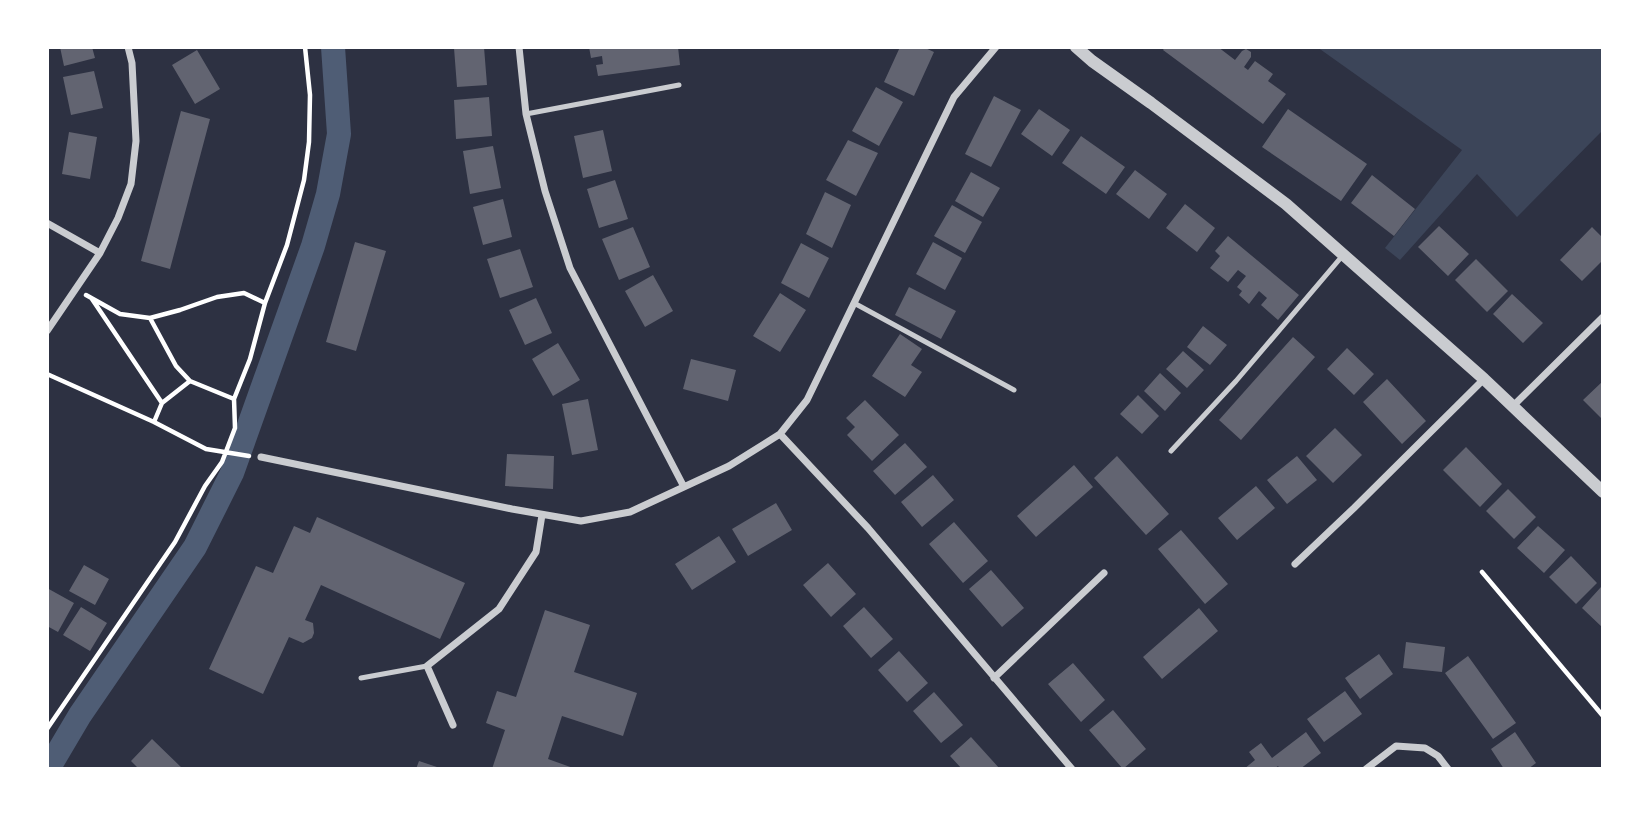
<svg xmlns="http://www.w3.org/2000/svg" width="1650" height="816" font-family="Literata,serif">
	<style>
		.green { fill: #3c4559 }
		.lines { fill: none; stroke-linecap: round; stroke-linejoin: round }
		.canal { stroke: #4f5d75; stroke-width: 24 }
		.building { fill: #626471 }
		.path { stroke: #fff; stroke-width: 4.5 }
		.service { stroke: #caccd0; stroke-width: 5 }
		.minor { stroke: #caccd0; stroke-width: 7 }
		.tertiary { stroke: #caccd0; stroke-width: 12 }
	</style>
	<rect width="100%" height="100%" fill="#2d3142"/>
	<!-- green -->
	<path class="green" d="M1317,47H1603V130L1517,217L1477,174L1400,260L1385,248L1462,150Z"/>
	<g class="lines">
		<!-- canal -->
		<path class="canal" d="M48,769L80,715L195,547L232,473L313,246L328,194L339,134L333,47"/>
	</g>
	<!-- building -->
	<path class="building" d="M60,47H92L95,58L64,66Z
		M466,47H484L487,85L457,87L454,48Z
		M589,47H678L680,65L598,76L596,65L603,64L602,56L591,58Z
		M900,47H923L934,52L914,96L884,82Z
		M1165,47H1218L1235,60L1242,51L1246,49L1251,52V57L1244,67L1248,70L1255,61L1273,74L1268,81L1286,94L1263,124L1163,50Z
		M197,50L220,89L195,104L172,65Z
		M94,71L103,108L71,115L63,77Z
		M876,87L903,102L879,146L852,131Z
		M994,96L1021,110L991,167L965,154Z
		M489,97L492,136L456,139L454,100Z
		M1039,109L1070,130L1052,156L1021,134Z
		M1288,109L1367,164L1341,201L1262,147Z
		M181,111L210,119L170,269L141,261Z
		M603,130L612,171L583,178L574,136Z
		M69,132L97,137L90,179L62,174Z
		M1081,136L1125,167L1106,194L1062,163Z
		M848,140L878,153L856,196L826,180Z
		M493,146L501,188L470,194L463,151Z
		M1135,170L1167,194L1149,219L1116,194Z
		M971,172L1000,188L983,217L955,201Z
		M1372,175L1415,209L1394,236L1351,203Z
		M615,180L628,219L599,228L587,189Z
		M825,192L851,205L832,248L806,234Z
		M503,199L512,237L483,245L473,207Z
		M1185,204L1215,228L1197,252L1166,228Z
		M952,205L982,222L965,253L934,236Z
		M1439,226L1469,254L1448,276L1418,247Z
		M633,227L650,267L619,280L602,239Z
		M1592,227L1603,238V260L1582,281L1560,260Z
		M1228,236L1299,295L1278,320L1261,305L1267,298L1259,291L1249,304L1239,295L1242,291L1237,287L1246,276L1238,270L1228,282L1210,268L1220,256L1215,251Z
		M355,242L386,251L356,351L326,342Z
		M933,242L962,258L945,290L916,274Z
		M801,243L829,258L809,298L781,283Z
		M520,249L533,287L500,298L487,259Z
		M1476,259L1508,291L1487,312L1455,280Z
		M653,275L673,311L645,327L625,291Z
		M909,287L956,311L941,339L895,315Z
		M780,293L806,310L780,352L753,336Z
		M1512,294L1543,323L1523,343L1493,314Z
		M536,298L552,333L525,345L509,310Z
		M1203,326L1227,345L1210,365L1187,347Z
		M900,334L922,349L911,365L922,372L905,397L872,376Z
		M1293,337L1315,357L1241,440L1219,420Z
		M558,343L580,380L553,396L532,359Z
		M1347,348L1374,374L1354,395L1327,369Z
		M1183,351L1204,370L1187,388L1166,369Z
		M691,359L736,370L728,401L683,389Z
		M1160,373L1181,393L1165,411L1144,391Z
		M1387,379L1426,421L1402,444L1363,402Z
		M1603,381V420L1583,400Z
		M1138,395L1159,416L1142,434L1120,414Z
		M588,399L598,450L572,455L562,404Z
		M865,400L899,435L872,461L847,435L855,427L846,418Z
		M1335,428L1362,455L1333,483L1306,456Z
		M905,443L927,467L895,495L873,471Z
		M1466,447L1502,484L1480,507L1443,470Z
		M507,454L554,456L553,489L505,486Z
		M1117,456L1169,514L1146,535L1094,478Z
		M1297,456L1317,480L1287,504L1267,480Z
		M1074,465L1093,487L1036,537L1017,516Z
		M933,475L954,500L922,527L901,502Z
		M1256,486L1275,508L1237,540L1218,518Z
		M1508,489L1536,517L1514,539L1486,511Z
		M776,503L792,530L748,556L732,529Z
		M317,517L465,583L440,639L321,585L305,620L313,623L314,633L312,638L303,643L289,637L263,694L209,669L256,566L273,573L294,526L310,533Z
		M954,522L988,561L963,583L929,544Z
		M1538,526L1565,550L1544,573L1517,548Z
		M1181,530L1228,584L1205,604L1158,549Z
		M719,536L736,562L692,590L675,564Z
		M1571,556L1597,583L1576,604L1549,577Z
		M828,563L856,594L831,617L803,585Z
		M84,565L109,579L95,605L69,591Z
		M991,570L1024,608L1002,627L969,589Z
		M1601,587L1603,588V628L1582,608Z
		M47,588L74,603L58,632L47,626Z
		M81,607L107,623L90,651L63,635Z
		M864,607L893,639L871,658L843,626Z
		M1199,608L1218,631L1162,679L1143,657Z
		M545,610L590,625L574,672L637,693L623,736L562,716L548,759L576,769H492L505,730L486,723L497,691L516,697Z
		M1406,642L1445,647L1442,672L1403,668Z
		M899,651L928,683L907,702L878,670Z
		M1379,654L1393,674L1360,699L1345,678Z
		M1468,656L1516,723L1493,739L1445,673Z
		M1073,663L1105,700L1081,722L1048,684Z
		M1345,691L1362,714L1324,742L1307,719Z
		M934,692L963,725L941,743L913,711Z
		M1113,710L1146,749L1123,769L1089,730Z
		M1306,732L1321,753L1300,769H1280L1278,766L1274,769H1244L1255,760L1249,752L1261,743L1272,758Z
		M1515,732L1536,763L1528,769H1504L1491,749Z
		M971,737L1000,769H962L950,756Z
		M152,739L183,769H139L131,761Z
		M419,761L440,768V769H416Z"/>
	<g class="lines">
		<!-- path -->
		<path class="path" d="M86,295L120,314L150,318L180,310L217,297L244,293L265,303
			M92,299L162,403
			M150,318L176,366L190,381L234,399
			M47,374L154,422L206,449L249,456
			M154,422L162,403L190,381
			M1482,572L1603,716
			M47,729L175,542L205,486L222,462L235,428L234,399L250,359L265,303L287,245L304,180L309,142L310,95L305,47"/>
		<!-- service -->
		<path class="service" d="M526,114L679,85
			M854,303L1014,390
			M1171,451L1236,381L1344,254
			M361,678L427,666"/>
		<!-- minor -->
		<path class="minor" d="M519,47L526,114L545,191L570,268L684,487
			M47,223L100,253
			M47,331L100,253L118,218L131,184L136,141L132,63L128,47
			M1513,406L1603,317
			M780,434L868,528L1072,769
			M261,457L512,509L581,521L630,512L729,466L780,434L807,400L954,97L996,47
			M1295,564L1354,508L1484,379
			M994,678L1104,573
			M453,725L427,666L499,609L536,552L542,515
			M1366,769L1396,746L1425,748L1438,756L1448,769"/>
		<!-- tertiary -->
		<path class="tertiary" d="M1076,47L1092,61L1151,103L1286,204L1484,379L1603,492"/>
	</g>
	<!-- border -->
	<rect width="1650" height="816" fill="none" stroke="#ffffff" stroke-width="98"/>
</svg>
